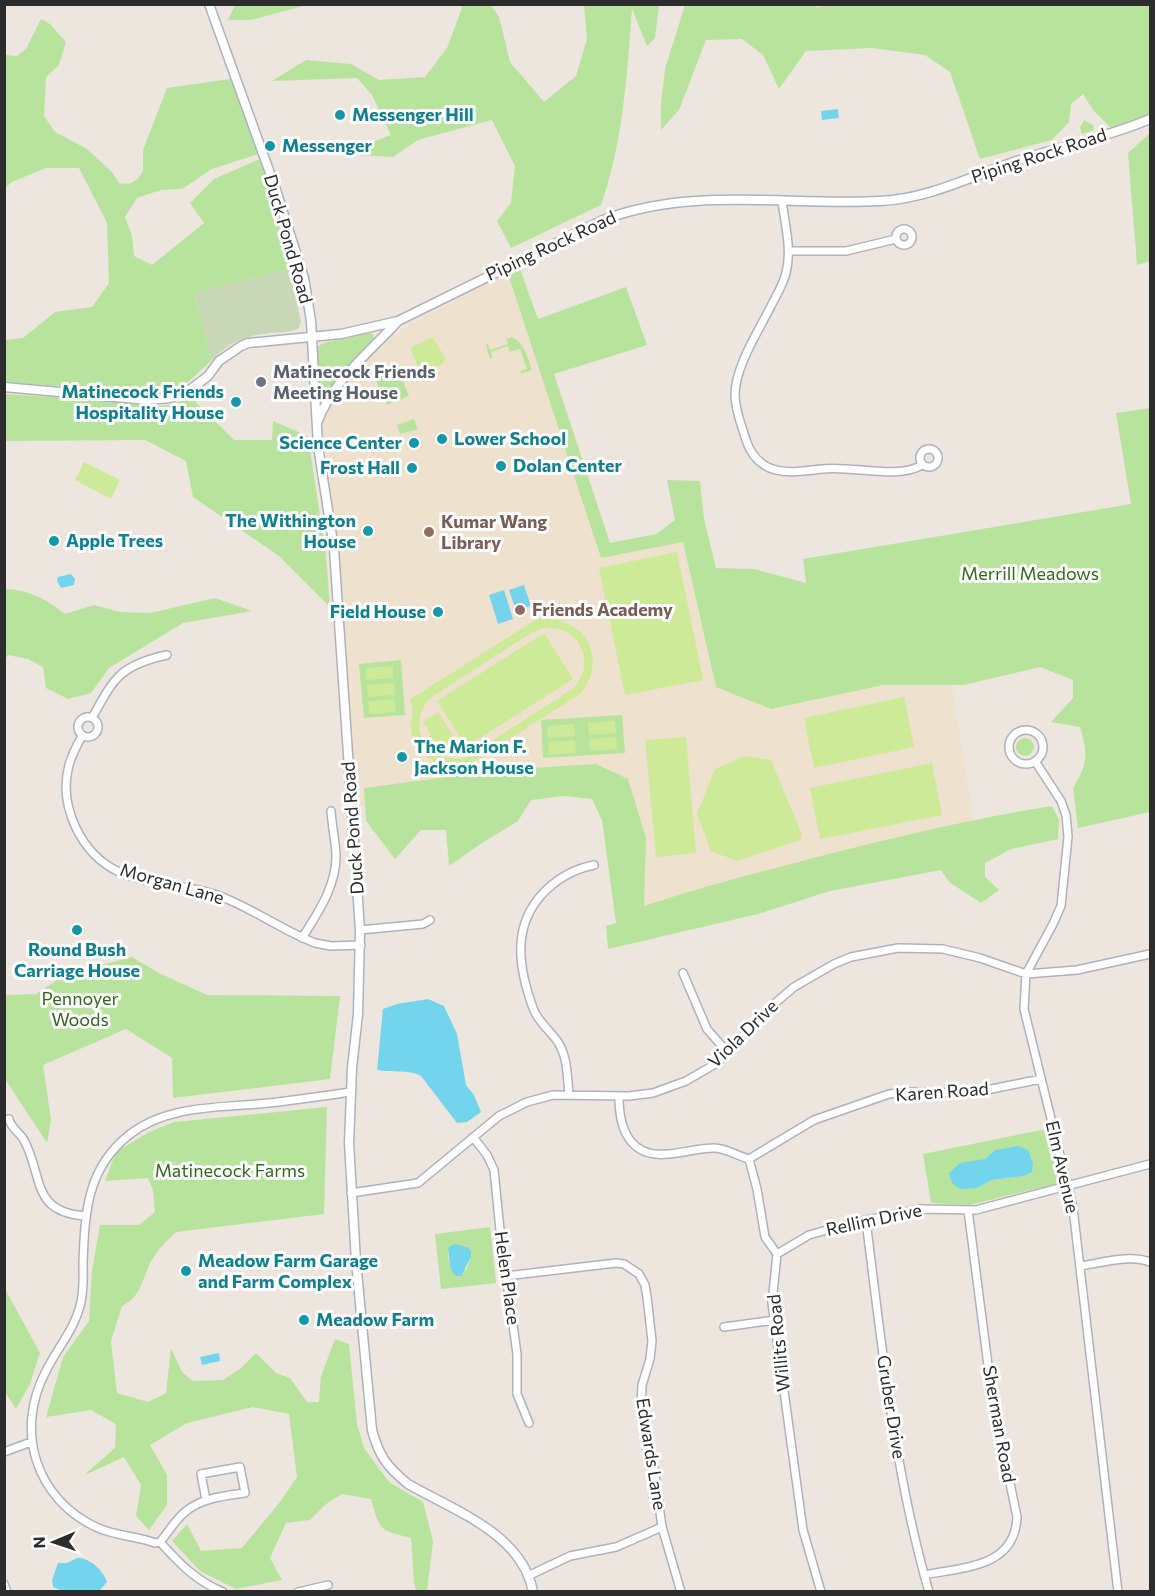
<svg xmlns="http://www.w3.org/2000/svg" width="1155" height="1596" font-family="Commissioner,sans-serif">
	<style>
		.education { fill: #eee2ce }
		.green { fill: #b8e39c; fill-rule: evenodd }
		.cemetery { fill: #c8d7b6 }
		.pitch { fill: #ccea98; fill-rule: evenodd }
		.water { fill: #73d5ed }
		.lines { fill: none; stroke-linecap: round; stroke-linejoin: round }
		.minor-casing { stroke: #afb2bc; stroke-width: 10 }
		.tertiary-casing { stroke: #afb2bc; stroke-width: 11 }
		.minor { stroke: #fff; stroke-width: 7 }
		.tertiary { stroke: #fff; stroke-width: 8 }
		.culture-dot { fill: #0f9aa8; stroke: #fff; stroke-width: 2 }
		.worship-dot { fill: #6b7280; stroke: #fff; stroke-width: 2 }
		.education-dot { fill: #8d6e63; stroke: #fff; stroke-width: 2 }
		.labels { text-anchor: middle; stroke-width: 6; stroke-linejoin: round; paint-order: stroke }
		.culture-label { font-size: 18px; font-weight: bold; fill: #0d838f; stroke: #fff; text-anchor: start }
		.street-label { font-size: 18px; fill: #2c2c2c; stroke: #fff }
		.worship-label { font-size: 18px; font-weight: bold; fill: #5b616d; stroke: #fff; text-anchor: start }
		.education-label { font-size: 18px; font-weight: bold; fill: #785e54; stroke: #fff; text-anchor: start }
		.park-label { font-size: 18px; fill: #30691b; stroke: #fff }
	</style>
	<rect width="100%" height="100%" fill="#ede6de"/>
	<!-- education -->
	<path class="education" d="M508,274L601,558L683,542L716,686L948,663L979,852L621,942L605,820L590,782L355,807L337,545L320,426L325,411L339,389L391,335L470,292Z"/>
	<!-- green -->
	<path class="green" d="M814,4L817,8L824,4L1150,5V117L1113,130L1093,110L1083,94L1071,104L1069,122L1052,140L980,159L950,72L925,55L872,48L806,51L779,89L763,55L742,39L706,40L679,110L661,130V103L665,69L685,5Z
		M235,5V4L307,5L251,20H228Z
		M461,5H491L499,17L510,62L544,102L576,76L587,39L584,5H659L655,38L647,46L632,9C627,74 623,143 601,205L511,248L497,221L511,203L515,166L492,120L418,140L393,157L340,154L391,135L372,95L357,78L272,81L306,60L351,64L379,80L425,77L447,48L462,8Z
		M41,19L50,24L66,42L59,65L46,77L44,116L55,132L87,149L112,172L119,183C132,186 137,181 143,171V150L167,88L231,79L258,154L212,169L182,189L161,190L137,198L125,217L132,236L134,256L152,265L204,223L190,203L214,179L260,159L291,268L290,275L289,269L194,293L212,360L188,382L173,389L161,392L148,393L5,382V340L23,338L55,312L92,307L109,283L107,223L79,168H46L12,182L5,188V55L17,56L26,49Z
		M1084,120L1093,125L1094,130L1082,134L1080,127Z
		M1150,133V261L1137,265L1128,153Z
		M520,269L538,319L626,287L647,345L554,374L610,543L656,534L675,520L667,480L700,481L704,519L716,568L754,569L806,583L803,559L1131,504L1116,413L1150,408V812L1078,828L1073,788C1088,765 1088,752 1080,727L1051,722L1073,698V680L1040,667L964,685H883L771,709L716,687L683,542L601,558L508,274Z
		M371,333L374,336L372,342L320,401L317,398L315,351L318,346L324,343Z
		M512,337C525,343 527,357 532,370L521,374L520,371L527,369L520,349L510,352L508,346L491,352L492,358L490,359L486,345L488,344L490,350L508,344L506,339Z
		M398,369L409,396L387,405L375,379Z
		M4,394L102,400L149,406L171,405L191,397L234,440H272L273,421L308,436L326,556L330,607L279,556L193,497L186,461L145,440L5,441Z
		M414,419L418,429L400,434L397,425Z
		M5,589C27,589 48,600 65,614L94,605L120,612L150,613L215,598L252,611L183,623L109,668L91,693L68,699L46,688L43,667L28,659L8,655L5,660Z
		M401,660L405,715L364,718L359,664Z
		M622,715L625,753L543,758L541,720Z
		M1016 747a9 9 0 1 1 18 0a9 9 0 1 1-18 0Z
		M596,764L628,779L646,838L644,906C704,886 764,871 825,855C900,836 975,818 1052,806L1059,820L1058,839L1011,849L985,863V877L999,890L981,903L949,882L941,870L830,891L758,914L608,949L606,926L616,923L602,820L592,799L564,796L531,800L518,821L482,843L449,866L446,830H421L395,859L366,821L364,788L499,770Z
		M132,957L159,973L207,995L340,996L330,1079L173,1098L172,1058L126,1029L43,1065L51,1120L47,1143L5,1079V995L36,994L66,974Z
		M327,1107L324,1214L176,1232C168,1240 158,1249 153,1258C142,1276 143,1296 122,1306L111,1341L117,1393L148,1402L166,1393L171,1348L182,1372L193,1381L223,1380L240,1369L256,1353L276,1373L290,1378L307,1402H319L321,1376L335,1339L349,1344L357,1424L364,1448L389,1482L423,1502L433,1541L427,1591H416L414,1582L411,1538C379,1530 380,1531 371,1499L342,1494L326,1504L310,1520L286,1523L270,1558L282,1580L236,1589L200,1571L172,1541L187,1524L201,1551L242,1548L280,1502L297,1477L289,1414L253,1407L187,1423L150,1445L167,1475V1505L149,1530L136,1516L141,1485L124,1457L83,1476L115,1448L116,1424L91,1410L46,1417L63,1357L89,1321L92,1271L100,1225H139L155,1212L153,1190L148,1178L105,1181L116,1152L149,1132L174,1122Z
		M1046,1129L1059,1183L969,1205L931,1203L923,1154ZM995,1150L1024,1176L992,1180L977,1188L985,1159Z
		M490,1227L496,1283L441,1289L435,1234ZM463,1246L467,1247L471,1257L466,1270L449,1263L448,1251Z
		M5,1289L40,1353L30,1384L16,1409L5,1392Z"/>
	<!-- cemetery -->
	<path class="cemetery" d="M289,269L301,321L299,328C291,333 280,332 271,333C247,335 229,342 212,360L194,293Z"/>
	<!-- pitch -->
	<path class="pitch" d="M433,337L445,358L443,364L421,373L411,350L412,347Z
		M84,462L120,480L111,499L75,480Z
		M677,552L703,680L625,695L599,568Z
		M548,612L552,619C592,625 605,664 580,694L470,764C443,772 413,757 411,727C410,715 416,711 409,700ZM544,628C579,625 597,661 574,688L467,757C429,767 405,729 429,699L531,633Z
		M544,633L573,679L466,747L437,701Z
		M393,666V678L366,680V668Z
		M394,683L395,695L368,697L367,685Z
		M904,697L914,747L814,768L804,718Z
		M395,699L396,712L369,714L368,701Z
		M438,712L457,742L441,751L434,740L432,741L429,736L431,734L423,722Z
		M615,721L616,733L589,735L588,723Z
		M574,724L575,736L548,738L547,726Z
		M616,737L617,749L590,751L589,739Z
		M686,737L696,853L656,857L645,740Z
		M575,740L576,753L549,755L548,742Z
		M745,756L771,760L802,835L800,840L737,861L711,851L697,814L715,769Z
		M932,763L942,815L820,839L810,788Z"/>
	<!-- water -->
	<path class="water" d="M838,109L839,118L822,120L821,111Z
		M71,574L75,579L74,585L61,588L57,581L58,577Z
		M524,585L531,606L516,611L509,590Z
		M504,590L513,619L498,624L489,595Z
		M428,999L444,1006L457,1034L466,1085L474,1095L481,1112L467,1122L457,1123L421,1076C409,1069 391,1073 377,1070L383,1009L397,1004Z
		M1018,1146L1028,1150L1033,1163L1032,1172L1024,1176L992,1180L977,1188L960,1189L952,1183L949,1173L960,1163L985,1159L995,1150Z
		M454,1244L467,1247L471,1251V1257L461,1276H456C448,1269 450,1258 448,1248Z
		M219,1353L220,1361L202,1365L200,1357Z
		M77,1558C89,1557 104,1571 107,1582L99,1591H63L53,1587L52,1580L58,1563H67Z"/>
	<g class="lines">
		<defs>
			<path id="minor" d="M782,201C785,225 792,249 786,273C783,285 776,296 771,306C758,332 735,367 735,395C735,411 742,426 746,440C759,478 790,473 822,469C852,465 897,480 922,465
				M896 237a8 8 0 1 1 16 0a8 8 0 1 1-16 0Z
				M790,251H846L896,239
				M920 458a9 9 0 1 1 18 0a9 9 0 1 1-18 0Z
				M78 727a10 10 0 1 1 20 0a10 10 0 1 1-20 0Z
				M92,718C114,678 120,665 167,655
				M1009 747a17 17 0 1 1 34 0a17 17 0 1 1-34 0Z
				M82,736C77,745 72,754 69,765C58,806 81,854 119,872C150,886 186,884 217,895C251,907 281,930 315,943L331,946L361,945
				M1035,761L1061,801L1066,815L1068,837L1061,906L1053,924L1026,974L1024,1009L1073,1208L1118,1592
				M360,930L423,924L430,920
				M302,938C318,913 337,885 336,854C335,840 332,825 331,811
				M683,973L707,1029L728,1053
				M569,1095C567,1075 568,1054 555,1038C547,1028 537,1020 533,1008C525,986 518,958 522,935C528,899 559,872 594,865
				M619,1097C619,1129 630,1158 668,1154C684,1153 698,1148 714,1148C726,1148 737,1156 749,1159L757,1189L765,1237L777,1254L772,1303L803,1530L821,1592
				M9,1119C11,1129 21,1133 25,1142C43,1178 32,1212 85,1216
				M473,1137L487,1155L494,1170L500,1230L517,1354V1394L529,1423
				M749,1159L814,1120L889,1094L909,1092L972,1093L1041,1079
				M351,1193L418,1183L499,1116L527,1102L553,1095L629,1096L653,1093L686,1081L717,1063L774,1004L794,987L834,964L851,957L898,948L943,949L980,958L1026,974L1077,970L1150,954
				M866,1221C882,1345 894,1471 929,1592
				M777,1254L809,1235L848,1224L920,1209L976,1210L1150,1164
				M1080,1266C1102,1263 1129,1254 1150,1262
				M506,1276L616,1263L624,1264L639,1274L645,1285L647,1297L652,1341L650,1359L642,1385L641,1408L652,1454L662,1527L681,1592
				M724,1327L775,1320
				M4,1452L31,1442
				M160,1542C168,1533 175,1520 185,1512C201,1498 224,1496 245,1493L240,1467L201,1474L206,1500
				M530,1575L570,1556L616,1547L662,1527
				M924,1575C963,1567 1015,1568 1017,1517L992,1396L968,1210
				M4,1584L7,1592
				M223,1592C196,1581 179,1563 160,1542L155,1543C137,1536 116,1536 98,1528C36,1500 14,1431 46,1371C58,1347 75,1329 81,1302C84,1289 83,1275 83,1262C85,1212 87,1168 129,1135C168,1104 223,1108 269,1103C296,1100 323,1096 350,1092
				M298,1592L328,1585"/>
			<path id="tertiary" d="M209,4L275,187L304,278L311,321L318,446L334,549L360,930L358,1014L352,1068L349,1143L356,1261L372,1430C379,1456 387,1467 408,1484C453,1510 523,1534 533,1592
				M4,387L148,400L170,398L191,389L208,376L219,361L241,346L248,343L341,334L398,321L603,220C690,186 789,206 880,201C926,199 968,178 1011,163C1057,147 1106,138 1150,119
				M317,423C332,381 369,353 398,321"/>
		</defs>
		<!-- minor casing -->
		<use href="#minor" class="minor-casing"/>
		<!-- tertiary casing -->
		<use href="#tertiary" class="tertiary-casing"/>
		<!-- minor -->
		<use href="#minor" class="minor"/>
		<!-- tertiary -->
		<use href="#tertiary" class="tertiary"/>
	</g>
	<!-- markers -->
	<g class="culture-dot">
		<circle cx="340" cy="115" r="6"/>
		<circle cx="270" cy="146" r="6"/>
		<circle cx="236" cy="402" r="6"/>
		<circle cx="442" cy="439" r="6"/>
		<circle cx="414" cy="443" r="6"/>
		<circle cx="501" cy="466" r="6"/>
		<circle cx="412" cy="468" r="6"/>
		<circle cx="368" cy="531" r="6"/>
		<circle cx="54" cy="541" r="6"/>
		<circle cx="438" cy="612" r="6"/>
		<circle cx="402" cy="757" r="6"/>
		<circle cx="77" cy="930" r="6"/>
		<circle cx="186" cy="1271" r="6"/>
		<circle cx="304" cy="1320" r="6"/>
	</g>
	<circle class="worship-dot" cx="261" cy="382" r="6"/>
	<g class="education-dot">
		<circle cx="429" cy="532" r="6"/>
		<circle cx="520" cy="610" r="6"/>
	</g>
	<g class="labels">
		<!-- culture labels -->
		<g class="culture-label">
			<text x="352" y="121">Messenger Hill</text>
			<text x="282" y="152">Messenger</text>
			<text x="224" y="398" text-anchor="end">Matinecock Friends<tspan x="224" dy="21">Hospitality House</tspan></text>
			<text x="454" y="445">Lower School</text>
			<text x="402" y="449" text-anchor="end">Science Center</text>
			<text x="513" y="472">Dolan Center</text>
			<text x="400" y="474" text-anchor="end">Frost Hall</text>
			<text x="356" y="527" text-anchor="end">The Withington<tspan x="356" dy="21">House</tspan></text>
			<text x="66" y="547">Apple Trees</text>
			<text x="426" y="618" text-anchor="end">Field House</text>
			<text x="414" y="753">The Marion F.<tspan x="414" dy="21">Jackson House</tspan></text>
			<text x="77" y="956" text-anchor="middle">Round Bush<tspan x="77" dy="21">Carriage House</tspan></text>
			<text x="198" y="1267">Meadow Farm Garage<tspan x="198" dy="21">and Farm Complex</tspan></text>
			<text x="316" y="1326">Meadow Farm</text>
		</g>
		<!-- street labels -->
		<g class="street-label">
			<text transform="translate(1039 156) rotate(-18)" y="6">Piping Rock Road</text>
			<text transform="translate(288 239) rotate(74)" y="6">Duck Pond Road</text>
			<text transform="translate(551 246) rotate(-25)" y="6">Piping Rock Road</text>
			<text transform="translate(353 828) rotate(-94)" y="6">Duck Pond Road</text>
			<text transform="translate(172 884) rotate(16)" y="6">Morgan Lane</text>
			<text transform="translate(743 1034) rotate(-44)" y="6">Viola Drive</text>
			<text transform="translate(942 1092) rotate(-4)" y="6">Karen Road</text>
			<text transform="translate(1062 1167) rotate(77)" y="6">Elm Avenue</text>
			<text transform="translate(874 1220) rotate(-12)" y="6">Rellim Drive</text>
			<text transform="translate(507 1278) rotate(82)" y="6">Helen Place</text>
			<text transform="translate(779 1343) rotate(-96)" y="6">Willits Road</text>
			<text transform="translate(891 1407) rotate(81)" y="6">Gruber Drive</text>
			<text transform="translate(999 1424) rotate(80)" y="6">Sherman Road</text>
			<text transform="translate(651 1454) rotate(81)" y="6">Edwards Lane</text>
		</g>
		<!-- worship labels -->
		<g class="worship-label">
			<text x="273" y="378">Matinecock Friends<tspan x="273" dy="21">Meeting House</tspan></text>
		</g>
		<!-- education labels -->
		<g class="education-label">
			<text x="441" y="528">Kumar Wang<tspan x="441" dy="21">Library</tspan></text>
			<text x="532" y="616">Friends Academy</text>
		</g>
		<!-- park labels -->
		<g class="park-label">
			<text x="1030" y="580">Merrill Meadows</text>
			<text x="80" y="1005">Pennoyer<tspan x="80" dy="21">Woods</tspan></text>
			<text x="230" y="1177">Matinecock Farms</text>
		</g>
	</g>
	<!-- border -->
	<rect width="1155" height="1596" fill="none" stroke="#2c2c2c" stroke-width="12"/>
	<!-- north arrow -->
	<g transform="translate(54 1542) rotate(268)" stroke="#ffffff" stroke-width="4.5" paint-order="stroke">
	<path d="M0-4.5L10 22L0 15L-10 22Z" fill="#2c2c2c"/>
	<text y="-9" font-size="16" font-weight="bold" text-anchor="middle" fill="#2c2c2c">N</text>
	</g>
</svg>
